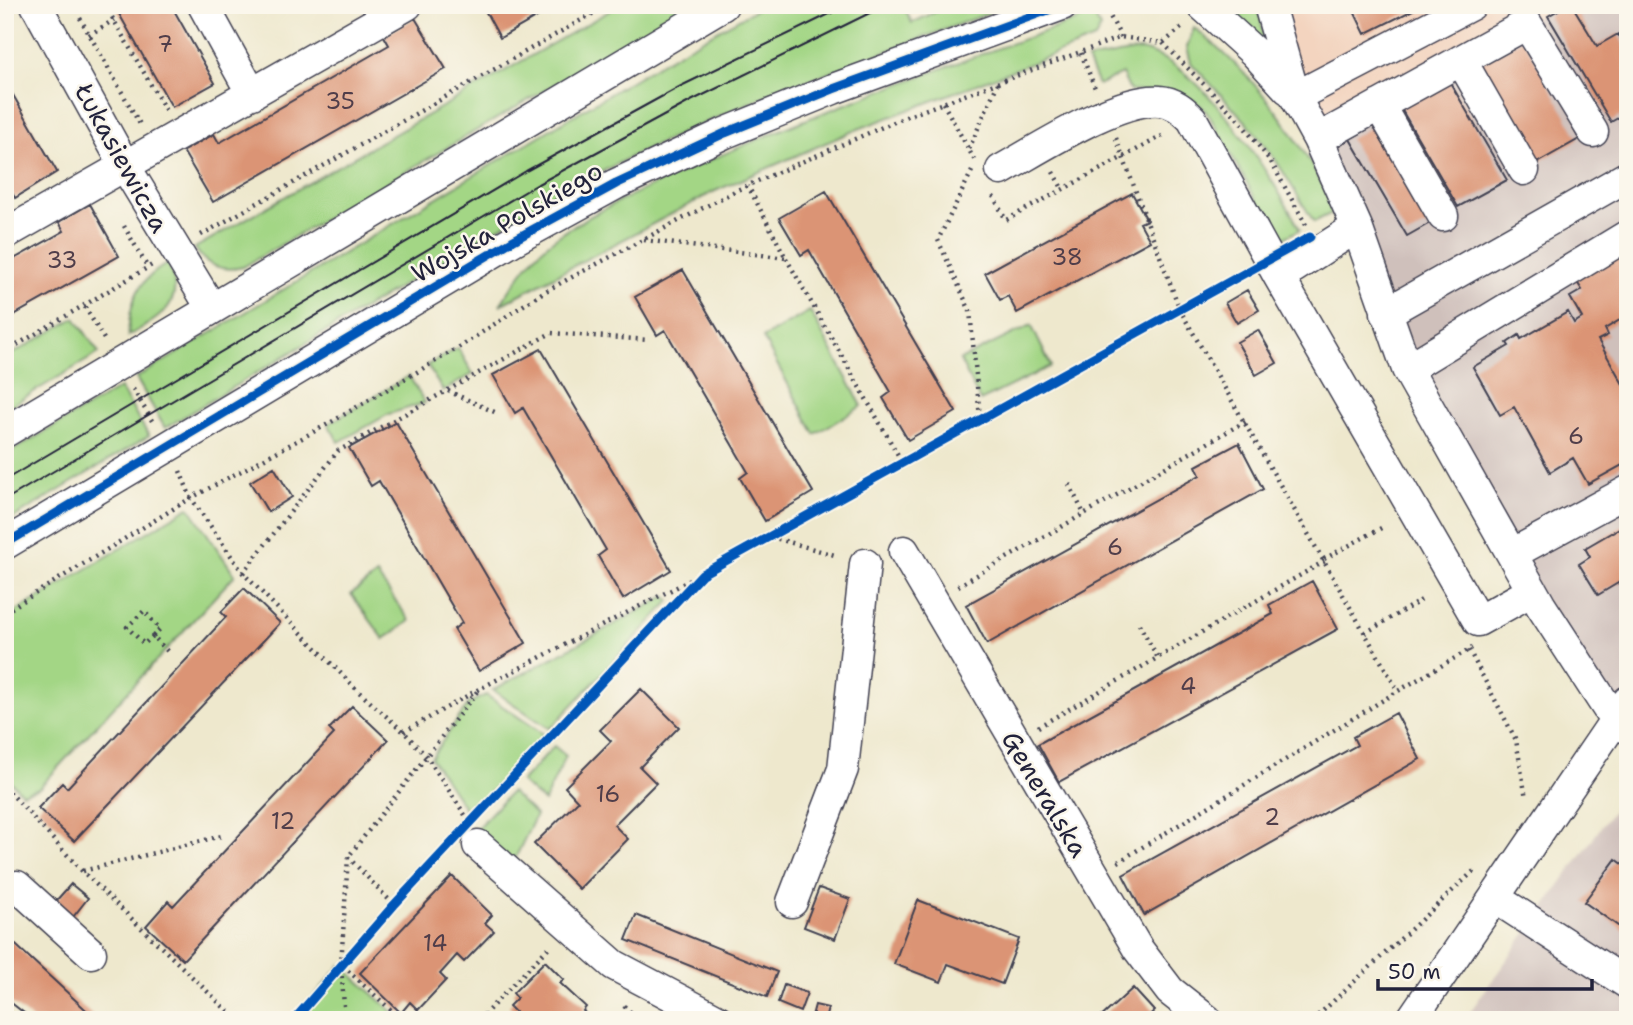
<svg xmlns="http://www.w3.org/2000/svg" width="1633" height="1025" font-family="'Shantell Sans',sans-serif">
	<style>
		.built { fill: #f3d4bf }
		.industrial { fill: #cfc0bb }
		.green { fill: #a3d685; stroke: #627c60; stroke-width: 2 }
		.building { fill: #db9475 }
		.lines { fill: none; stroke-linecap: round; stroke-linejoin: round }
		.minor-casing { stroke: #414051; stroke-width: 33 }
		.path { stroke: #414051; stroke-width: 4.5; stroke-dasharray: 2 5; stroke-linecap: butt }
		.minor { stroke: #fff; stroke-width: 30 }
		.tram { stroke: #22223b; stroke-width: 2 }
		.cycleway-casing { stroke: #fbf7ec; stroke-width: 13 }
		.cycleway { stroke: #0057b8; stroke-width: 9 }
		.labels { text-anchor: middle; stroke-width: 5; stroke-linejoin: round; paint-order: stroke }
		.number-label { font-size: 23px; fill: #503e4a }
		.street-label { font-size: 26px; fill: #22223b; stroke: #fbf7ec }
	</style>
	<rect width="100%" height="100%" fill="#fbf7ec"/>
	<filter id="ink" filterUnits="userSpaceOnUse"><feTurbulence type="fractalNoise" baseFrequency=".0143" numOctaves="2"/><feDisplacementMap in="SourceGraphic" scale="14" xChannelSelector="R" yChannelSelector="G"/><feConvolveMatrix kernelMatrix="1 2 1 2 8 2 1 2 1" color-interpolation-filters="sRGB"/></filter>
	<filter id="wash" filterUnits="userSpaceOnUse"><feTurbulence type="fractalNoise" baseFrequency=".00686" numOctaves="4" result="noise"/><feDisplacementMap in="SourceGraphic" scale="28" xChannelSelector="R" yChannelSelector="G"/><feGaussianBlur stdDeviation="1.57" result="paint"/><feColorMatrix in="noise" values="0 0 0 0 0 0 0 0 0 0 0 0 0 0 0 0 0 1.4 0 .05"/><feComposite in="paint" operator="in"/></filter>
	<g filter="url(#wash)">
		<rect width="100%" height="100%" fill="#eee8cd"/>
		<!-- built -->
		<path class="built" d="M1269,5H1559L1318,139Z"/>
		<!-- industrial -->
		<path class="industrial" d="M1559,5H1628V701L1615,720L1407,369L1318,139Z
			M1628,789V1020H1464L1521,940Z"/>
		<!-- green -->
		<path class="green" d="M620,5H691L243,267C223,272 205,266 195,248Z
			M764,5H903L912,23L950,5H1011L758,99L636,154L523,213L165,428L136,378L676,54Z
			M1232,5H1258L1265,44L1224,11Z
			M1094,14L1100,28L1095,39L853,131L713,192L500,305C515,282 533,253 557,237C600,207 652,186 699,165C827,107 961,62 1094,14Z
			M1194,28C1258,77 1301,139 1336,211L1314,222L1277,162L1248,124L1191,63L1187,47Z
			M1140,50C1202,61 1272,178 1300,229L1279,241L1210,117C1191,88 1161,92 1130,91L1122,74L1098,85L1087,60Z
			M168,263C188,304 159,318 128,336C130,300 137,281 168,263Z
			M810,311L862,406L815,434L763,338Z
			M75,318L99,353L5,409V358Z
			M1031,325L1051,366L980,401L960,360Z
			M458,348L473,374L443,391L427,365Z
			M409,376L425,403L389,414L339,442L328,424Z
			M120,388L149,436L5,523V455Z
			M189,507L235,575L39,788L22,793L5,776V618Z
			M377,575L410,621L384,639L351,594Z
			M666,596L670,601L550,729L493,690Z
			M486,695L545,735L469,815L431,758L469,703Z
			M554,746L566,756L544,802L521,782Z
			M511,792L536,815L512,865L476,829Z
			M341,965L402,1020H294Z"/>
		<g id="blocks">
			<!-- building -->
			<path class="building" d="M114,5H171L215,83L172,107Z
				M482,5H558L500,38Z
				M1351,5H1416L1417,8L1365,34Z
				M1567,5H1572L1597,46L1618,34L1628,51V112L1611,122L1548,16Z
				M415,18L446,69L213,202L183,151L214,134L219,143L389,45L384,36Z
				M1523,39L1579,139L1535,164L1479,63Z
				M1448,79L1507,180L1458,207L1400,107Z
				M5,81L57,172L15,198L5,181Z
				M1373,126L1430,223L1407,236L1350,139Z
				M826,191L956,412L908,440L883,398L891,392L809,250L801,255L779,218Z
				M1132,193L1147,220L1140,223L1150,241L1017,313L1008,296L1000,300L985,273Z
				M90,204L119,256L5,320V264L64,231L59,222Z
				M1628,247V315L1605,329L1608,335L1598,340L1628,393V462L1588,484L1573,458L1550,472L1514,407L1500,415L1473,367L1509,346L1507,343L1519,335L1521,339L1568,312L1574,323L1582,318L1570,297L1582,290L1575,279Z
				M683,270L813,492L765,521L740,478L748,472L665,330L657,335L635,297Z
				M1247,290L1259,310L1237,323L1225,303Z
				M1258,330L1277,363L1256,375L1237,342Z
				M541,349L671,570L623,599L598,556L606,550L523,408L515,413L493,375Z
				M396,422L526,643L479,671L454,629L462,623L379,481L371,486L349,448Z
				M1239,443L1263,489L987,644L966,605L1200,475L1196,466Z
				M274,467L292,497L268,512L250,482Z
				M1628,523V551L1624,553L1628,559V577L1598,595L1579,564L1590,557L1585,548Z
				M1312,581L1338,629L1059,782L1038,744L1273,614L1269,605Z
				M244,588L280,623L74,841L38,808L62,783L67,788L226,617L221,612Z
				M641,689L679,727L640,767L656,783L614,825L628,839L579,889L534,844L578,801L565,787L611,741L600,730Z
				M352,706L388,740L183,960L146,926L168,901L173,906L334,734L329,729Z
				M1396,713L1420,759L1144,915L1123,875L1357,745L1353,737Z
				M1616,859L1628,868V933L1584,902Z
				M452,876L492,915L485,923L494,931L464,962L457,955L440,974L446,980L418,1010L410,1002L401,1013L360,973Z
				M71,884L88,898L73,917L55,902Z
				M819,888L850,899L835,939L804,927Z
				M918,900L1019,939L1002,984L948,964L941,982L894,964Z
				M636,915L777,972L767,997L626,940Z
				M5,935L97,1020H33L5,998Z
				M545,961L564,980L560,983L586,1007L583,1011L592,1020H509L516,1013L509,1006L517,998L513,993Z
				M784,985L807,993L800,1012L778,1003Z
				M1133,988L1154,1011L1144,1020H1098Z
				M815,1005L828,1008L825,1020L812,1016Z"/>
		</g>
	</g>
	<g filter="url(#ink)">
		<use href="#blocks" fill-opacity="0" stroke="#414051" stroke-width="2"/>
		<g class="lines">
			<defs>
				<path id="minor" d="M36,5L125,166L212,309
					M203,5L252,94
					M1202,5L1254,52L1288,89
					M1269,5L1295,97L1318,139L1357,227L1407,369L1541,606L1615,720L1628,729
					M1461,60L1524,170
					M1295,97L1471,5
					M1379,105L1443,216
					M1318,139L1527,24L1593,132
					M1001,170C1039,149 1118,97 1160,101C1174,102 1183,110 1192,119L1279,277
					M1357,227L1279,277L1478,621L1532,591
					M5,234L407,5
					M1386,313L1628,176
					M1407,369L1628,235
					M5,432L723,5
					M5,544L512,241L616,184L725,133L833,89L1062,5
					M904,551L1138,949L1170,991L1207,1020
					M1512,554L1628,491
					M478,845L614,965L718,1020
					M17,886L91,953
					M1495,898L1628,984
					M792,902L843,769L865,564
					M1411,1020L1628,701"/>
			</defs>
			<!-- minor casing -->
			<use href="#minor" class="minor-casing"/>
			<!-- path -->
			<path class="path" d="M105,5L166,111
				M1104,5L1121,37
				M80,18L141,126
				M89,35L114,20
				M1163,43L1239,120L1271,162L1306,225
				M1081,53L1095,88
				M943,103L975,161
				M1116,138L1180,310L1398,691L1472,648
				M969,149L998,83
				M972,171L938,240L970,311L980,418
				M1053,172L1063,190
				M993,196L1006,220L1166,134
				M124,226L148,268
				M201,235L608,5
				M644,240L786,258L748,186
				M786,258L902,462
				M85,307L104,339
				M5,352L152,265
				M133,389L154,424
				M448,391L499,414
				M180,471L191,498L243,573L359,692L404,732L427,757L469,821
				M1069,484L1084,514
				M771,537L838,556
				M1324,559L1385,526
				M243,573L338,451L551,333L648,340
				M958,586L1246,421
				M5,612L191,498L328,424L458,348L542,293L737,190L908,116L1121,37L1163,43L1184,26
				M1139,624L1158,658
				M1365,633L1425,598
				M153,636L160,629L144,611L127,627L144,644L153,636L169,653
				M1469,650L1516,740L1526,798
				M1038,727L1325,561
				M404,732L479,689L702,574
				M5,787L82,871L237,1020
				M348,857L394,905
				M1118,862L1398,691
				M83,871L221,836
				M343,966L402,1020
				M624,1006L639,1020
				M5,1018L10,1017
				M345,1020L341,965L348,857L479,689
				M479,1020L551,945
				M1313,1020L1477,868"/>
			<!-- minor -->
			<use href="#minor" class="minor"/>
			<!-- tram -->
			<path class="tram" d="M5,480L526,171L681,86L848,5
				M5,500L538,184L691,101L886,5"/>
			<defs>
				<path id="cycleway" d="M5,544L512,241L616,184L725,133L833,89L1062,5
					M294,1020L394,905L702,574L1310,237"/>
			</defs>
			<!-- cycleway casing -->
			<use href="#cycleway" class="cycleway-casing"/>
			<!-- cycleway -->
			<use href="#cycleway" class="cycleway"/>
		</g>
	</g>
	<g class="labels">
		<!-- number labels -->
		<g class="number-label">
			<text x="165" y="52">7</text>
			<text x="340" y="109">35</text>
			<text x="1067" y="265">38</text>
			<text x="62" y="268">33</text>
			<text x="1576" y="444">6</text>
			<text x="1115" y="555">6</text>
			<text x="1188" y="694">4</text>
			<text x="608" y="802">16</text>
			<text x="1272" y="825">2</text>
			<text x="283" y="829">12</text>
			<text x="435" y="951">14</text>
		</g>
		<!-- street labels -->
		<g class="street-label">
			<text transform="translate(122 158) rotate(61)" y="9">Łukasiewicza</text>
			<text transform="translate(507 222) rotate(-30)" y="9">Wojska Polskiego</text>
			<text transform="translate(1045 794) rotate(59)" y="9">Generalska</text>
		</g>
	</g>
	<!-- margin -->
	<rect width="1633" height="1025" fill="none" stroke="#fbf7ec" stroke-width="28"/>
	<!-- scale -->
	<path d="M1378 979v10h214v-10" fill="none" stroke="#22223b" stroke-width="3.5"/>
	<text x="1388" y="979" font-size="21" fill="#22223b" stroke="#fbf7ec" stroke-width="5" paint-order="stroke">50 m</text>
</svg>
